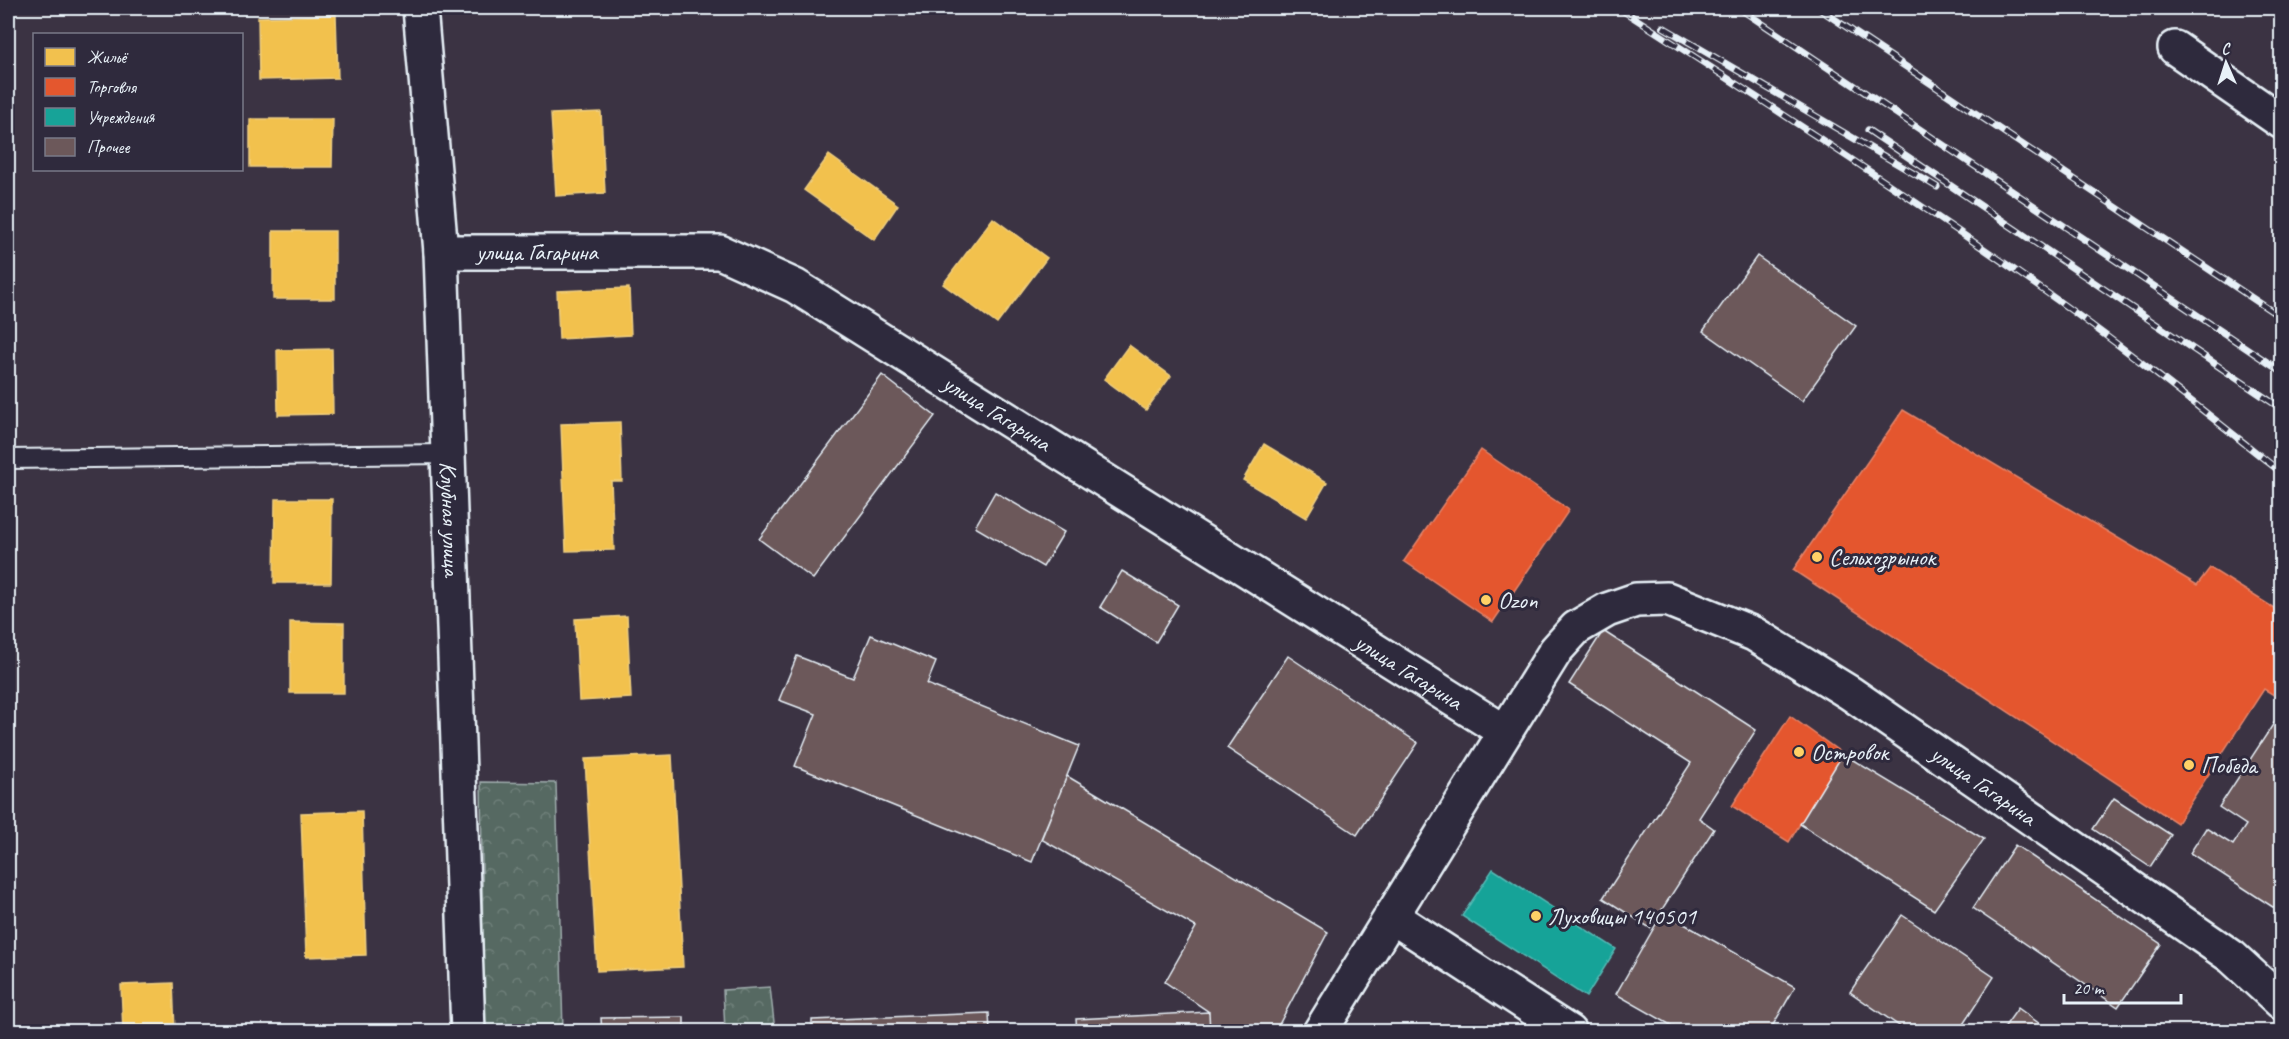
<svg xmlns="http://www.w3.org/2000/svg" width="2289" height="1039" font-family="Caveat,sans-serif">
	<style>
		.forest { fill: url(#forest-crowns); stroke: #9fadad; stroke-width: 1.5 }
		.homes { fill: #f2c14e; stroke: #efcf81; stroke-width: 1.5 }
		.shops { fill: #e4572e; stroke: #e5856b; stroke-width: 1.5 }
		.public { fill: #17a398; stroke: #56bab5; stroke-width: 1.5 }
		.building { fill: #6c585a; stroke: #e8f1f8; stroke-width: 1.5 }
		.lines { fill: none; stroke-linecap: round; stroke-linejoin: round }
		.lane-casing { stroke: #e8f1f8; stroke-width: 22 }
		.street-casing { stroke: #e8f1f8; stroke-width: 38 }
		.lane { stroke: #2f2a3d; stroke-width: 18 }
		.street { stroke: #2f2a3d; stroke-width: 33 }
		.rail-casing { stroke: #e8f1f8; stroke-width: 7 }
		.rail { stroke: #2f2a3d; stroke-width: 4.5; stroke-dasharray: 14; stroke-linecap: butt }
		.poi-dot { fill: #ffd166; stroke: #2f2a3d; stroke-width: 2 }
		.labels { text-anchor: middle; stroke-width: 6; stroke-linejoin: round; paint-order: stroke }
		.street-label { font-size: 24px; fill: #e8f1f8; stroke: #2f2a3d }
		.poi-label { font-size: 24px; fill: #e8f1f8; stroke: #2f2a3d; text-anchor: start }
	</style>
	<defs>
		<pattern id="forest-crowns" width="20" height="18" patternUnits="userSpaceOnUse" patternTransform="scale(1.5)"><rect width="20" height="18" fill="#566962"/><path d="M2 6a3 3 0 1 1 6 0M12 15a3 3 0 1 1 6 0" fill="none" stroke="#6e7f79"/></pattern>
	</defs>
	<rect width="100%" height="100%" fill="#3b3343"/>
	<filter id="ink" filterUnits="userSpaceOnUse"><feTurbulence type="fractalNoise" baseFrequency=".0167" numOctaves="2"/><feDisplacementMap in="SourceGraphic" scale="12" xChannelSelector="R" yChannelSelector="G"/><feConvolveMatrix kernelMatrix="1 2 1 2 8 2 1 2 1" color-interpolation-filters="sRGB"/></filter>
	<g filter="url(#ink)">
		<!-- forest -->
		<path class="forest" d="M481,782L556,783L563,1031H484Z
			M770,987L775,1031H725L723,990Z"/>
		<!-- homes -->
		<path class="homes" d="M336,15L338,78L259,80L258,17Z
			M601,112L605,193L556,196L551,114Z
			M250,119H333L332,167H250Z
			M829,155L898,205L874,240L804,190Z
			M993,218L1047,258L997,324L943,284Z
			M273,231H335V299H273Z
			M629,288L631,335L559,339L557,291Z
			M1129,345L1171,376L1146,410L1104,379Z
			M332,349L333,414L278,415L277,350Z
			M620,422L622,481H611L614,550L566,551L561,424Z
			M1264,444L1327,482L1306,518L1243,480Z
			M275,499H332L331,583H274Z
			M627,616L631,698L579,701L575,619Z
			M290,622L344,623V693H290Z
			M672,755L683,967L597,971L585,759Z
			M362,811L366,955L306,957L301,813Z
			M173,983L175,1032H123L121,985Z"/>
		<!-- shops -->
		<path class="shops" d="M1903,410L2197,585L2210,568L2282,613V700L2264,689L2177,823L1793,570Z
			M1481,450L1569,510L1493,622L1404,561Z
			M1790,716L1843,754L1789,842L1732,806Z"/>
		<!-- public -->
		<path class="public" d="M1493,869L1616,949L1586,997L1462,916Z"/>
		<!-- building -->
		<path class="building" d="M1757,256L1856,326L1802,401L1703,331Z
			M882,375L935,416L813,579L759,539Z
			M995,492L1064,532L1043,567L975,527Z
			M1122,571L1178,605L1156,642L1100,607Z
			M1603,631L1756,730L1699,818L1714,829L1650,928L1603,898L1691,763L1569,684Z
			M871,635L936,662L927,684L1079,746L1032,862L795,766L816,714L779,700L797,656L853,678Z
			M1288,656L1418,743L1357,835L1227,748Z
			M2274,723L2282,728V913L2190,853L2206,828L2233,845L2246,825L2219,807Z
			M1843,754L1984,839L1934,910L1800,824Z
			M1067,776L1328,932L1275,1032H1210L1209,1012L1165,982L1196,927L1041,839Z
			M2114,798L2171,835L2150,867L2093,829Z
			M2015,845L2161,944L2118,1007L1973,908Z
			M1663,912L1795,987L1769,1032H1683L1616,994Z
			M1902,915L1994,977L1958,1032H1908L1850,992Z
			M2018,1008L2051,1032H2001Z
			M1209,1012L1210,1032H1077L1076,1019Z
			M989,1013L990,1032H812V1020Z
			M684,1017V1032H602L601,1018Z"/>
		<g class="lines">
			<defs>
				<path id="lane" d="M8,459L447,454"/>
				<g id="street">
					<path id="s1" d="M420,8L441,252L468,1032"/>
					<path d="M2175,48L2282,122"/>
					<path id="s2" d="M441,252H720L795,286L1505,732"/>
					<path d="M1391,916L1569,1032"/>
					<path id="s3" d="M1320,1032L1556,650L1576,628L1607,610L1636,600L1667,599L1754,634L1850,693L2232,957L2282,1003"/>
				</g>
			</defs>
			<!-- lane casing -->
			<use href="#lane" class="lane-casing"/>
			<!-- street casing -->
			<use href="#street" class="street-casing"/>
			<!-- lane -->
			<use href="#lane" class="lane"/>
			<!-- street -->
			<use href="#street" class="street"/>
			<defs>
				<path id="rail" d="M1619,8C1758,98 1898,188 2033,283C2119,343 2200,408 2282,473
					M1739,8L2282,372
					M1818,8L2282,318
					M1663,27L1937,187
					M1868,130L2282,409"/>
			</defs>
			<!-- rail casing -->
			<use href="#rail" class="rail-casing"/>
			<!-- rail -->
			<use href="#rail" class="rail"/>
		</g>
	</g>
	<!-- markers -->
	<g class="poi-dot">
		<circle cx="1817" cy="557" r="6"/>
		<circle cx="1486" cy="600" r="6"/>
		<circle cx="1799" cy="752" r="6"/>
		<circle cx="2189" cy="765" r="6"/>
		<circle cx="1536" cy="916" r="6"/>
	</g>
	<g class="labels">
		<!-- street labels -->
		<g class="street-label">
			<text dy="8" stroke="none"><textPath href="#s2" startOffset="96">улица Гагарина</textPath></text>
			<text dy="8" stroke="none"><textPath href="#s2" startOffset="600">улица Гагарина</textPath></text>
			<text dy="8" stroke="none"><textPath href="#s1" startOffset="512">Клубная улица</textPath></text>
			<text dy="8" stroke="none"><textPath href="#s2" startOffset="1086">улица Гагарина</textPath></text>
			<text dy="8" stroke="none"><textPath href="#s3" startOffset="945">улица Гагарина</textPath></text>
		</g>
		<!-- poi labels -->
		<g class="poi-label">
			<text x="1829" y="565">Сельхозрынок</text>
			<text x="1498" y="608">Ozon</text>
			<text x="1811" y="760">Островок</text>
			<text x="2201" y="773">Победа</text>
			<text x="1548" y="924">Луховицы 140501</text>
		</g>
	</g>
	<!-- margin -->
	<rect width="2289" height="1039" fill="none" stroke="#2f2a3d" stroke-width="30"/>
	<rect x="15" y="15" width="2259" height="1009" fill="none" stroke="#e8f1f8" stroke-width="2" filter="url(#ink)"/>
	<!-- legend -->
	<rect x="33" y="33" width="210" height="138" fill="#2f2a3d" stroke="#797a88" stroke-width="1.5"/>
	<rect x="45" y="48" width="30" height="18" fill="#f2c14e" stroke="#797a88" stroke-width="1.5"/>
	<text x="87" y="63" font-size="18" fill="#e8f1f8">Жильё</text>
	<rect x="45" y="78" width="30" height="18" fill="#e4572e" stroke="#797a88" stroke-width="1.5"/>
	<text x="87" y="93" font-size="18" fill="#e8f1f8">Торговля</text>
	<rect x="45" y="108" width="30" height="18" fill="#17a398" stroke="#797a88" stroke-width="1.5"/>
	<text x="87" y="123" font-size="18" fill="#e8f1f8">Учреждения</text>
	<rect x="45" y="138" width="30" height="18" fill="#6c585a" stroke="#797a88" stroke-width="1.5"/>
	<text x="87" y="153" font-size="18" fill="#e8f1f8">Прочее</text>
	<!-- north arrow -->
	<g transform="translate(2226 63) rotate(357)" stroke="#2f2a3d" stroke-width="4.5" paint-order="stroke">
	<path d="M0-4.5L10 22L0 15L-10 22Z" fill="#e8f1f8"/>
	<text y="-9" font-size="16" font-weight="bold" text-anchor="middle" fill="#e8f1f8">С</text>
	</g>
	<!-- scale -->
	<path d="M2064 994v9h117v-9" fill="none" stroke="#e8f1f8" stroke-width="3"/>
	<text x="2073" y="994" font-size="18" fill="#e8f1f8" stroke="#2f2a3d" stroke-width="4.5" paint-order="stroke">20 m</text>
</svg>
